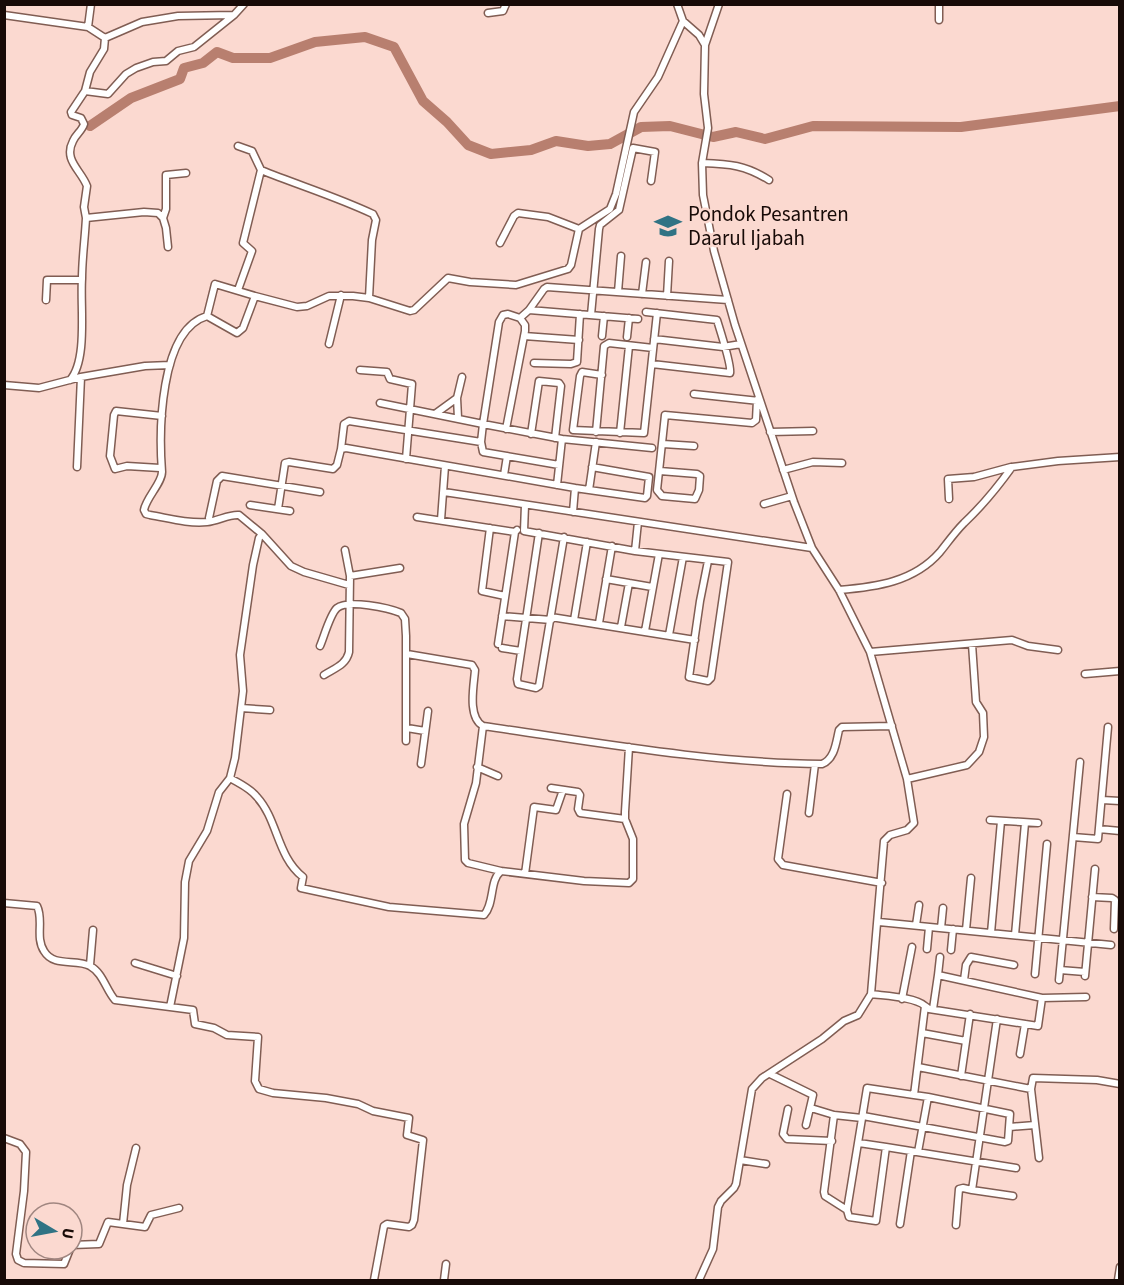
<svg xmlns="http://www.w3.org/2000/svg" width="1124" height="1285" font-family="'Source Sans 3',sans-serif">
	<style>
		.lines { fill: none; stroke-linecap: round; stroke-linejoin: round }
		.river { stroke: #b87f6f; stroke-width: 10 }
		.minor-casing { stroke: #805d53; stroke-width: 9 }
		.minor { stroke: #fff; stroke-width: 6 }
		.labels { text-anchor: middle; stroke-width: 5; stroke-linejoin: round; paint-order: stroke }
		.poi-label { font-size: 21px; fill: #170a07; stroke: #fbd9d0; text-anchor: start }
	</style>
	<rect width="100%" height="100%" fill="#fbd9d0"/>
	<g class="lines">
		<!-- river -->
		<path class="river" d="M90,126L131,98L180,79L184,68L203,63L217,52L233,58H270L315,42L365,37L394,47L423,101L447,122L468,145L491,154L531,150L556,141L588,146L610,144L641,127L670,126L713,137L736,132L765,139L813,126L961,127L1120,106"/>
		<defs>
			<path id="minor" d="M677,4L683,21L699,35L705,45L704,94L708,128L702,163L703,195L714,251L735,325L794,502L812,548L839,590L870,652L907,779L914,823L907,830L890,835L884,841L871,994L858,1015L844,1021L822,1039L762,1078L752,1089L736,1184L734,1188L721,1201L718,1207L713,1249L699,1280
				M939,4V20
				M488,13L503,11L506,4
				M4,15L88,27L105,38
				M88,27L91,4
				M105,38L104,49L90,72L85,91L71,112L72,115L81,118L84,124C82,131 76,134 73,141C63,160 81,170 87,186L84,207L86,218L144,212L158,213L163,218L166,228L168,247
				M105,38L142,22L178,16L233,15
				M705,45L719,4
				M85,91L108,94L126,74L136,68L153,62L166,61L178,51L194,47L234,15L244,4
				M238,146L252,151L261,170L243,243L252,251L238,290
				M702,163C730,164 745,165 769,180
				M261,170C298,185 337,197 373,214L376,220L372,240L369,298
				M163,218L166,209V175L186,173
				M500,243L514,216L518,213L548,217L579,229
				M618,292L621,256
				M642,294L646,262
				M667,296L669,261
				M46,300L47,280H81
				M529,310L638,319
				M646,312L717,320C720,330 732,366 730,373L652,364
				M591,315L599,229L600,225L619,210L633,148L655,152L651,181
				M207,316C159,330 159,433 162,472C162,483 146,498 144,510L146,514L150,515C168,518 188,524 207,522C218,521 229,514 239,515L262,534L259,538L253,565L240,655L243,691L235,758L230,778C240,784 250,788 257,797C278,820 277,857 303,877L301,888L389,907L484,915C495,903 489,881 501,871L584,881L629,883L633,879V839L625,819V812L629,747
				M207,316L237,333L243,328L255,296L297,307L307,306L329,296H353L369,298L410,311L414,310L448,278L470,282L516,285L568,269L571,265L579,229L610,209L616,194L634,112L658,77L683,21
				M207,316L215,284L255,296
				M520,318L529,310L544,289L547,287L728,300
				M524,336L579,340
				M602,336L604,316
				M627,337L629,318
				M654,339L723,347L741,344
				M329,344L341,295
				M534,363L571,364L577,362L580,314
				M360,370L387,372L390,379L412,384L406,459
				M602,375L582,372L580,376L573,430L644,433L657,313
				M70,380C88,360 80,305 82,279C82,259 85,238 86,218
				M4,385L39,388L81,377L145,366L170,365
				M694,394L759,401
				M380,403L483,424L481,442L483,452L559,465
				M435,414L457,398
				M458,418L457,398L462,377
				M506,429L525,331V325L520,318L508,314L503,315L499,322L483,424L562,439L557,485
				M596,432L604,346L609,343L653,348
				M770,432L813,431
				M620,433L629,346
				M531,434L539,381L559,383L561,386L555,438
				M562,439L652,448
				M663,444L694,446
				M341,449L344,424L349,421L481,442
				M77,467L81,377
				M160,468L127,466L115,469L110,456L114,415L116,411L162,416
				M783,470L813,462L842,463
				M660,471L697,474L700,476L699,490L695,499L662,496L657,490L665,415L752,423L756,420L757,400
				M504,475L507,456
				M575,488L589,490L596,442
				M589,490L645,498L647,496L649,477L592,467
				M444,492L812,548
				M949,499L948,479L974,477L1011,467
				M764,504L792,496
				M250,505L290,511
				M525,505L524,531L635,551L728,562L711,678L708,681L689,677L700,601L708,561
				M278,509L285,463L289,462L333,469L337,465L341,449L346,448L575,488L573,512
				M417,517L515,532L517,530
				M209,518L217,481L222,476L320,492
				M441,520L445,466
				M490,528L482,591L505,596
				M539,533L517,679L518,684L536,688L539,686L564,537
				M262,534L291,566L304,572L349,585
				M635,551L638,522
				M350,576L400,568
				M606,579L652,587
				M839,590C876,587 914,582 940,552C948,542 955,532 964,523C982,506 997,488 1012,467L1058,461L1120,457
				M502,616L551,620
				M551,617L695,640
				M574,620L587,542
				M599,623L612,546
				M621,627L629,583
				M645,631L659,554
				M669,635L683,557
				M498,644L515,532
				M320,646C324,637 330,614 337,608C348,599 389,608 401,613L405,619L406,636V741
				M502,648L521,651
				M870,652L1012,640L1028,646L1058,650
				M407,654L472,665L475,670C474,685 467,717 483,726C595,742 709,763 822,764C835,759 836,742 839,730L842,727L892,726
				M1085,674L1120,671
				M324,675C335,668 346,665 349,652L350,576L345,550
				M241,708L270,710
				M483,726L476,783L464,824L465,860L468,863L501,871
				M407,728L425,731
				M421,764L428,711
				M477,767L498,776
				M907,779L967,765L979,752L984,737L983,713L976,702L972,644
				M551,788L578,792L580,795L578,809L580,813L625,819
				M787,794L778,859L783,865L882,883
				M1102,800L1120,801
				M809,813L815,764
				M990,820L1038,823
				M1099,829L1120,831
				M1073,837L1098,839L1108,727
				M525,874L534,807L556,810L563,790
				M1092,897L1112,898L1115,900L1114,929
				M4,903L37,906C44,920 35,937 44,951C54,968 76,958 90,966C103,973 106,990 115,1000L170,1007L184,938L185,882L189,861L207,831L219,792L230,778
				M879,922L1111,945
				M916,925L919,905
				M941,928L943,908
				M966,930L971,878
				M991,933L1001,821
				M1015,935L1025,823
				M927,949L929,927
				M951,950L953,929
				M940,957L938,975L1042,998L1086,997
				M135,963L177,976
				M90,965L93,930
				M1060,970L1085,972
				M1035,974L1047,844
				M1085,976L1095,869
				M964,980L966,965L971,957L1014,965
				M1059,980L1080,762
				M871,994C886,996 915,997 925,1006L914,1095L928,1097L918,1152
				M902,999L912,947
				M925,1006L929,1009L1038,1026L1042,998
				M170,1007L193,1010L195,1024L214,1028L227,1035L258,1037L255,1081L259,1089L273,1093L326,1098L358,1104L373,1111L409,1118L407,1135L423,1140L414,1220L412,1225L409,1227L387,1224L384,1226L374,1280
				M933,1009L938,975
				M922,1033L966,1041
				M1020,1054L1025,1024
				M918,1067L1031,1089L1039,1158
				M770,1074L813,1095L806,1125
				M961,1076L970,1014
				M1031,1089L1033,1078L1097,1080L1120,1084
				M811,1108L834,1115L824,1192L825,1196L847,1210L849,1217L876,1221L886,1147L1016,1168
				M788,1109L783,1134L787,1139L832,1141
				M834,1115L862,1118
				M863,1116L1005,1142L1008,1141L1010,1114L928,1097
				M1010,1127L1035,1125
				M4,1138L20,1144L26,1152L24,1191L16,1254L18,1260L24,1263L64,1264L70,1249
				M859,1143L886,1147
				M740,1160L766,1164
				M972,1190L1013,1196
				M847,1210L867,1088L914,1095
				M123,1224L127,1185L136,1148
				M900,1224L911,1151
				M956,1225L959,1189L963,1188L972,1190L997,1019
				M72,1245L99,1244L108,1222L145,1227L151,1215L179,1208
				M444,1280L446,1264
				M1118,1280L1120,1267"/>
		</defs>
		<!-- minor casing -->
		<use href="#minor" class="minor-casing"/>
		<!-- minor -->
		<use href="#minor" class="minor"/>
	</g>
	<!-- icons -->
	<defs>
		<symbol id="school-bare" viewBox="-9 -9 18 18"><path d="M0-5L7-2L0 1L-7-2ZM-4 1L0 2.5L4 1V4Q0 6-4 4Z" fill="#307384" stroke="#fbd9d0" stroke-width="2.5" paint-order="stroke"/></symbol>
	</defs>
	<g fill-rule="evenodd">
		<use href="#school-bare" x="649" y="207" width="38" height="38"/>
	</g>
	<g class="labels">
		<!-- poi labels -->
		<g class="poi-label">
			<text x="688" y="221">Pondok Pesantren<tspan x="688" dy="24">Daarul Ijabah</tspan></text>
		</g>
	</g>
	<!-- border -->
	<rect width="1124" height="1285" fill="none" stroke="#170a07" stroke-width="12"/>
	<!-- north arrow -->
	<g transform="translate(54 1231) rotate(100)"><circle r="28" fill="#fbd9d0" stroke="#a08680" stroke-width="1.5"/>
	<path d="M0-4.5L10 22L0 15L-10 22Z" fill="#307384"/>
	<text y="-9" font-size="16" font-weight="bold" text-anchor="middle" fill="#170a07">U</text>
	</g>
</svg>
